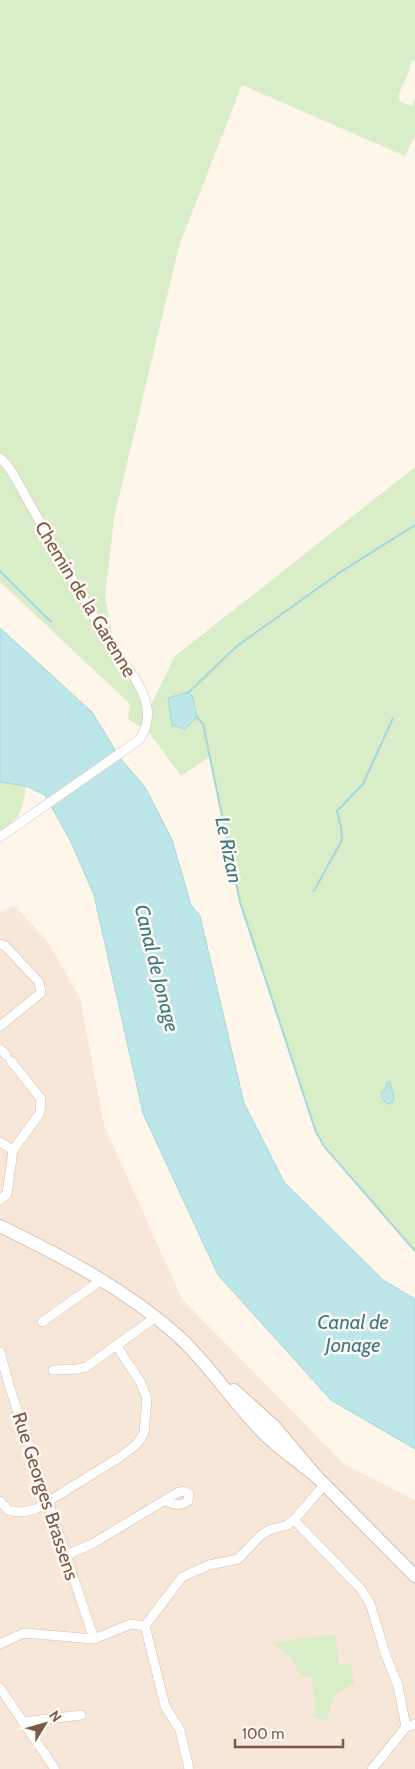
<svg xmlns="http://www.w3.org/2000/svg" width="415" height="1769" font-family="Cabin,sans-serif">
	<style>
		.residential { fill: #f6e7d9 }
		.green { fill: #d9edc8 }
		.water { fill: #bde6e9; stroke: #a3d7dc }
		.lines { fill: none; stroke-linecap: round; stroke-linejoin: round }
		.stream { stroke: #a3d7dc; stroke-width: 2 }
		.street-casing { stroke: #d4beb2; stroke-width: 10 }
		.secondary-casing { stroke: #d7beae; stroke-width: 14 }
		.street { stroke: #fff; stroke-width: 9 }
		.secondary { stroke: #fff; stroke-width: 12 }
		.labels { text-anchor: middle; stroke-width: 5; stroke-linejoin: round; paint-order: stroke }
		.street-label { font-size: 19px; fill: #7c594b; stroke: #fff9f3 }
		.water-label { font-size: 20px; font-style: italic; fill: #3d7a81; stroke: #fff9f3 }
	</style>
	<rect width="100%" height="100%" fill="#fef5eb"/>
	<!-- residential -->
	<path class="residential" d="M14,905L47,941L80,998L104,1125L182,1299L344,1464L415,1500V1769H0V913Z"/>
	<!-- green -->
	<path class="green" d="M0,0H415V61L411,60C412,72 401,85 398,98L401,102L412,106L415,98V135L405,156L242,85L179,246L114,518L105,597L113,640L150,707L174,657L415,467V1251L317,1135L239,901L209,757L181,776L148,731L128,719L130,704L0,582Z
		M0,782L26,786C23,809 20,820 0,833Z
		M335,1634L340,1665L351,1664L354,1684L335,1694L326,1721L312,1716L315,1707L312,1678L300,1676L291,1658L272,1643Z"/>
	<!-- water -->
	<path class="water" d="M0,628L92,712L120,758L145,787L172,840L191,905L200,916L244,1103L284,1182L383,1280L415,1299V1449L331,1400L218,1275L143,1113L94,895L71,842L45,795L26,786L0,782Z
		M188,692L193,697L197,717L185,729L172,725L168,698Z
		M387,1082H390L394,1098L392,1103L387,1104L383,1100L381,1093L386,1088Z"/>
	<g class="lines">
		<!-- stream -->
		<path class="stream" d="M0,571L51,622
			M188,693L237,646L342,571L415,525
			M196,716L203,724L240,902L316,1132L324,1146L415,1251
			M314,891L342,840L341,827L337,811L363,784L393,718"/>
		<defs>
			<path id="street" d="M0,458L7,465L16,479C45,531 74,584 105,635C118,658 142,680 147,707C149,720 146,730 139,740L0,837
				M0,944L5,946L39,982L41,993L0,1026
				M0,1049L6,1055
				M0,1142L13,1150
				M0,1200L7,1194L13,1150L40,1113L41,1099L11,1061
				M42,1322L103,1279
				M0,1352L9,1385L94,1639
				M53,1370L77,1369L86,1367L156,1317
				M0,1501L9,1511L23,1512L36,1509L120,1457L136,1445L144,1433L147,1399L141,1383L116,1345
				M294,1520L360,1588L370,1603L385,1653L398,1686L406,1727
				M66,1555L92,1544L165,1500C173,1496 181,1487 189,1494L188,1501C180,1507 173,1505 165,1500
				M145,1626L165,1706L180,1730L189,1769
				M0,1644L24,1633L94,1639L131,1624L145,1626L182,1577L209,1565L238,1559L260,1536L269,1530L287,1525L294,1520L324,1485
				M0,1688L55,1769
				M23,1722L81,1715
				M372,1769L406,1727L415,1724"/>
			<path id="secondary" d="M0,1226C63,1257 124,1288 177,1335C206,1361 227,1394 254,1423C272,1444 296,1460 317,1477
				M234,1390L275,1427L317,1477L415,1576"/>
		</defs>
		<!-- street casing -->
		<use href="#street" class="street-casing"/>
		<!-- secondary casing -->
		<use href="#secondary" class="secondary-casing"/>
		<!-- street -->
		<use href="#street" class="street"/>
		<!-- secondary -->
		<use href="#secondary" class="secondary"/>
	</g>
	<g class="labels">
		<!-- street labels -->
		<g class="street-label">
			<text transform="translate(86 599) rotate(59)" y="7">Chemin de la Garenne</text>
			<text transform="translate(46 1496) rotate(72)" y="7">Rue Georges Brassens</text>
		</g>
		<!-- water labels -->
		<g class="water-label">
			<text transform="translate(229 850) rotate(78)" y="7">Le Rizan</text>
			<text transform="translate(157 968) rotate(76)" y="7">Canal de Jonage</text>
			<text x="353" y="1329">Canal de<tspan x="353" dy="23">Jonage</tspan></text>
		</g>
	</g>
	<!-- north arrow -->
	<g transform="translate(45 1724) rotate(53)" stroke="#fff9f3" stroke-width="4" paint-order="stroke">
	<path d="M0-4L9 19L0 12L-9 19Z" fill="#7c594b"/>
	<text y="-8" font-size="14" font-weight="bold" text-anchor="middle" fill="#7c594b">N</text>
	</g>
	<!-- scale -->
	<path d="M235 1739v8h108v-8" fill="none" stroke="#7c594b" stroke-width="2.5"/>
	<text x="242" y="1739" font-size="15" fill="#7c594b" stroke="#fff9f3" stroke-width="4" paint-order="stroke">100 m</text>
</svg>
